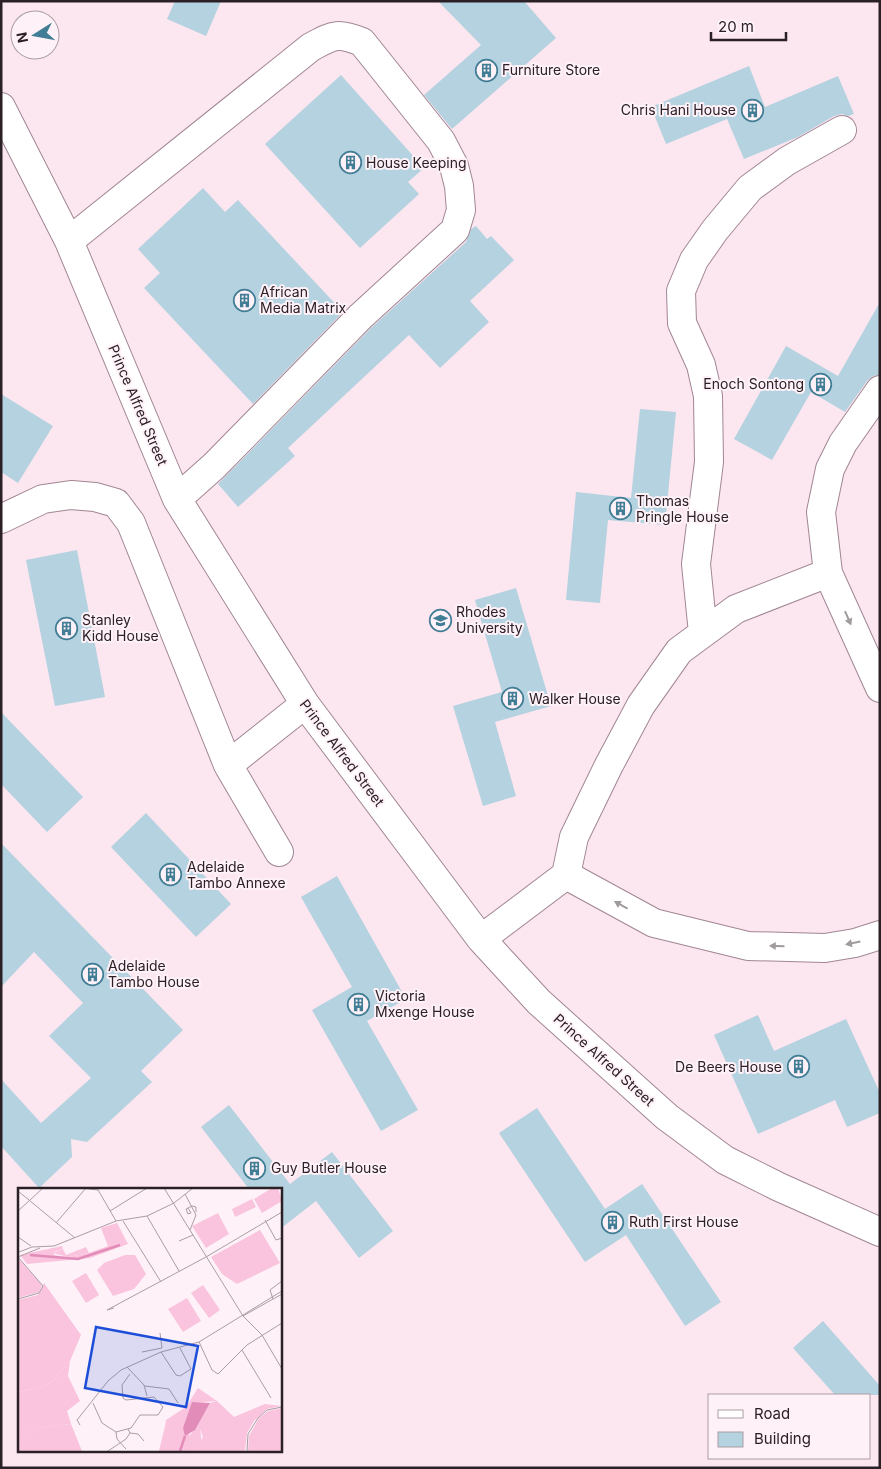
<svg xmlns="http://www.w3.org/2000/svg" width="881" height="1469" font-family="Inter,sans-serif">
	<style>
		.built { fill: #fce6f0; fill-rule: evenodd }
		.building { fill: #b4d2df }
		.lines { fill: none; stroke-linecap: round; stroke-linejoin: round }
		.minor-casing { stroke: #a18693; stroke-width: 30 }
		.minor { stroke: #fff; stroke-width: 28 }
		.oneway { fill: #a09b9d }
		.labels { text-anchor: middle; stroke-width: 4; stroke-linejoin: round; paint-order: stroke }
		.poi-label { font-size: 14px; fill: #2b2025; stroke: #fef2f8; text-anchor: start }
		.street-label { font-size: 14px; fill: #2b2025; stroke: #fef2f8 }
		.inset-river { fill: none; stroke: #e28cb9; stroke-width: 2.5 }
		.inset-road { fill: none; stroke: #aa9ea4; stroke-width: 1 }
		.view { fill: #1d4ed8; fill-opacity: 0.15; stroke: #1d4ed8; stroke-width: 2.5 }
		.inset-edge { fill: none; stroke: #2b2025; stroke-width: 2.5 }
	</style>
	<rect width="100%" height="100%" fill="#fef2f8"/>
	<!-- built -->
	<path class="built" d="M1,1L880,2V1468H1ZM20,20H50V50H20ZM19,1189H280V1450H19ZM710,1395H870V1458H710Z"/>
	<!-- building -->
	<path class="building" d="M175,1H221L206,36L167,19Z
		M438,1H524L556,38L452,129L424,95L481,45Z
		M749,66L765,107L838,76L854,114L848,116L842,114L834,116L798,137L744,159L727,119L666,144L651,107Z
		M341,75L424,168L408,182L419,194L360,248L265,144Z
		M203,188L225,212L238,200L343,312L253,404L144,288L160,273L138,249Z
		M476,226L487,239L491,236L514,260L470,301L489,322L440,368L409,335L288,448L295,456L238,507L218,484L371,328L466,242L471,229Z
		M880,302V375L873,376L867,381L845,412L811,392L772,460L734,439L786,346L838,376Z
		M1,394L53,426L18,483L1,472Z
		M640,409L676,412L665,525L608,520L600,603L566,600L576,492L631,498Z
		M77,550L105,697L55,706L26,560Z
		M516,588L551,706L495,722L516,796L483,806L453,706L502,692L475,600Z
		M1,712L83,797L47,832L1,784Z
		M146,813L231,904L196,937L111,847Z
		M1,843L183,1030L141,1071L152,1082L87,1142L71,1139L72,1157L39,1188L1,1146V1079L41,1123L91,1078L49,1036L83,1003L34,952L1,987Z
		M337,876L406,999L367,1021L418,1110L381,1131L312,1010L352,987L301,897Z
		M758,1015L774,1051L846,1019L880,1093V1113L847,1127L835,1100L758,1134L714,1035Z
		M229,1105L290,1184L332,1152L393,1231L359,1258L316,1201L280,1229V1192L284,1189H249L201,1127Z
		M537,1108L605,1209L642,1184L721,1302L685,1326L626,1235L585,1262L499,1133Z
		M823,1321L880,1386V1395H835L793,1348Z"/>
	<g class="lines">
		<defs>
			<path id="minor" d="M1,107L69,241L177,499L305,704L481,939L539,1002L667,1117L725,1160L779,1187L880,1232
				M69,241L311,47C334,35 337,32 362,42L441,141L454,166L459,186L461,210L455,230L360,317L214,466L177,499
				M880,390L843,443L830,469L821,512L828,573L880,688
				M1,519L43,499L71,495L95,497L116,503L131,523L228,765
				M703,633L696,564L709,462L708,396L701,365L682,323L681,291L694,260L715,230L750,188L787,161L842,130
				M279,852L228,765L305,704
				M566,875L654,923L748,946L825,948L855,943L880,935
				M481,939L566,875L574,837L609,765L641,705L679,651L736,609L828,573"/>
		</defs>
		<!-- minor casing -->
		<use href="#minor" class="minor-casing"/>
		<!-- minor -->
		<use href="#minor" class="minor"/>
	</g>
	<!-- one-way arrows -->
	<defs><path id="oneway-solid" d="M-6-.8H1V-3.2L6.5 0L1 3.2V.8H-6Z" transform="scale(1.25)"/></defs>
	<g class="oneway">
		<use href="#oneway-solid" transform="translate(848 618) rotate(66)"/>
		<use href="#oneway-solid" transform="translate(621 905) rotate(-151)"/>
		<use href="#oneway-solid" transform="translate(853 943) rotate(168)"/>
		<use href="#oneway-solid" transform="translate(777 946) rotate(-179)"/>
	</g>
	<!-- icons -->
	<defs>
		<symbol id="building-ring" viewBox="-11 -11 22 22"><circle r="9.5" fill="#fef2f8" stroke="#417d94" stroke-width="1.5"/><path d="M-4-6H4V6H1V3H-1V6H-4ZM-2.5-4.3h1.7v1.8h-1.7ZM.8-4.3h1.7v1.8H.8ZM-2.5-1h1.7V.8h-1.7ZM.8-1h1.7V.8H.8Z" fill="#417d94"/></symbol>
		<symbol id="university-ring" viewBox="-11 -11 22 22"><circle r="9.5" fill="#fef2f8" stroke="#417d94" stroke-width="1.5"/><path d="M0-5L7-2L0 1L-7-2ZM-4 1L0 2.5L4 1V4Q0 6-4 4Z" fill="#417d94"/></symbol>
	</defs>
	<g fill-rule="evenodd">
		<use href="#building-ring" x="474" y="58" width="25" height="25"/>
		<use href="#building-ring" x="740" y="98" width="25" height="25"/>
		<use href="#building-ring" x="338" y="150" width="25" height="25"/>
		<use href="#building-ring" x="232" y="288" width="25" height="25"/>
		<use href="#building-ring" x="808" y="372" width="25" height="25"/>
		<use href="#building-ring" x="608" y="496" width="25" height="25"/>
		<use href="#university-ring" x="428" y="608" width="25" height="25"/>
		<use href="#building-ring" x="54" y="616" width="25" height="25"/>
		<use href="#building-ring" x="500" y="686" width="25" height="25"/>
		<use href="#building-ring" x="158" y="862" width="25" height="25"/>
		<use href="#building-ring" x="80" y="962" width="25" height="25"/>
		<use href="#building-ring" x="346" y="992" width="25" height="25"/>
		<use href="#building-ring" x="786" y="1054" width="25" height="25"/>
		<use href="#building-ring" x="242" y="1156" width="25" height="25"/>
		<use href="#building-ring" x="600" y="1210" width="25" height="25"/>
	</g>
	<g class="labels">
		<!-- poi labels -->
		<g class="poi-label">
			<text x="502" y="75">Furniture Store</text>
			<text x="736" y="115" text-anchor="end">Chris Hani House</text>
			<text x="366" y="168">House Keeping</text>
			<text x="260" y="297">African<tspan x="260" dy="16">Media Matrix</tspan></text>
			<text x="804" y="389" text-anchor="end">Enoch Sontong</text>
			<text x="636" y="506">Thomas<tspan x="636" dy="16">Pringle House</tspan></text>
			<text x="456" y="617">Rhodes<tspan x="456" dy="16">University</tspan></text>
			<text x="82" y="625">Stanley<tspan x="82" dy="16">Kidd House</tspan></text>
			<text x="529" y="704">Walker House</text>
			<text x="187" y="872">Adelaide<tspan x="187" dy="16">Tambo Annexe</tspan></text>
			<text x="108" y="971">Adelaide<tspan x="108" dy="16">Tambo House</tspan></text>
			<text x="375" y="1001">Victoria<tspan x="375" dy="16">Mxenge House</tspan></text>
			<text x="782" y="1072" text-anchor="end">De Beers House</text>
			<text x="271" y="1173">Guy Butler House</text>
			<text x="629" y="1227">Ruth First House</text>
		</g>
		<!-- street labels -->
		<g class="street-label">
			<text transform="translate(138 405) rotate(67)" y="5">Prince Alfred Street</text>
			<text transform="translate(342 753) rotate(53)" y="5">Prince Alfred Street</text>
			<text transform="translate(604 1060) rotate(42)" y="5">Prince Alfred Street</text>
		</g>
	</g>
	<!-- overview -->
	<g transform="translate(18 1188)">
		<rect width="264" height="264" fill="#fef2f8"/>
		<path d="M68,59L71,65L50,69L35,65L45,61L48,67ZM0,70L24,97L21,104L0,110ZM26,95L63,147L52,173L36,192L25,199L0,204V112L20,107ZM199,213L216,229L247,216L264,218L249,221L236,233L229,245L227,263H179L185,249L182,241L178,240L192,215ZM264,220V263H230L231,248L241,230L250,223ZM53,236L64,263H0V248L18,240ZM147,238L159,260V263H141Z" fill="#fac3de"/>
		<path d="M99,35L110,56L72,70L9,76L2,67L44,58L45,61L36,64V67L50,69L71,65L90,58L83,40ZM52,173L50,188L62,213L49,223L53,236L19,240L0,248V204L25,199L36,192ZM180,200L199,213L174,215L171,248L178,240L182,241L184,255L179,263H159L147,238L148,232L168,219Z" fill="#fac3de"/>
		<path d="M254,0H260L264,13L244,25L236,11ZM234,11L238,19L217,29L214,21ZM200,25L211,46L188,60L174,38ZM242,42L262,75L219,96L204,86L193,69ZM107,67H117L128,86L116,101L95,108L79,82L86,75ZM68,85L81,107L68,115L54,93ZM185,97L202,122L191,130L173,105ZM169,110L183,133L165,144L150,121Z" fill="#fac3de"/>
		<path d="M174,214L192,215L177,242L167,248L165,240Z" fill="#e28cb9"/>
		<path class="inset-river" d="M12,67L60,71L102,57M162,263L167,248"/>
		<path class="inset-road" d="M63,0L80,2M79,0L98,33M146,0L225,128L244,147L264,181M0,3L57,50M167,6L178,27L172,42M170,20L173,25L170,26L168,21L174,18L178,19V24M0,23L25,0M92,23L129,0M129,28L161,83M247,32L258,52L264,50M105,33L143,94M38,35L68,0M0,49L13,58M161,53L175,47M1,64L14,59L36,58L98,33L129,28L156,15L175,0M0,69L22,60M0,111L21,105L25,98L0,69M255,111L252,102L264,93M96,120L89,122L188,69L264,24M225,128L264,106M181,154L194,182L200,186L229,157L264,135M224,162L253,210M124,164L144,160L142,145M143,164L158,187L162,188L173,181L162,160M109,179L126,197L129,208M127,198L151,201L160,215M75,215L84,235L98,244L113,240L122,227H140L145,219L136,209L108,212L105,210L104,197L112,186M62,237L59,232L90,193L103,182L143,164L181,154L264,103M98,244L99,251L108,261M112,245L120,246L126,253M90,263L108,251L112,245L110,241M229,263L230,246L240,230L249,222L264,219"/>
		<path class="view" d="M78,139L180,158L168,219L67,200Z"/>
		<rect width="264" height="264" class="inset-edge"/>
	</g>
	<!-- border -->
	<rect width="881" height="1469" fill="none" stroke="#2b2025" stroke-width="5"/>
	<!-- legend -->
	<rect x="708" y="1394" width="162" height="65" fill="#fef2f8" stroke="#aa9ea4"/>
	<rect x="718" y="1410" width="25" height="8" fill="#ffffff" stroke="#aa9ea4"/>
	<text x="754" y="1419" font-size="15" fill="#2b2025">Road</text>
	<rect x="718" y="1432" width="25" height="15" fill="#b4d2df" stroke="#aa9ea4"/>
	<text x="754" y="1444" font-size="15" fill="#2b2025">Building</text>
	<!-- north arrow -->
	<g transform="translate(35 35) rotate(259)"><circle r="24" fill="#fef2f8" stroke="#aa9ea4"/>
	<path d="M0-4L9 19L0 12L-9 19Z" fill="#417d94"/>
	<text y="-8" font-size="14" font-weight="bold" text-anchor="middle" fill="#2b2025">N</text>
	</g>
	<!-- scale -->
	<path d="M711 32v8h75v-8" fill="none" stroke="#2b2025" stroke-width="2.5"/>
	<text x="718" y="32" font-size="15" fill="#2b2025" stroke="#fef2f8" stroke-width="4" paint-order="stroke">20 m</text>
</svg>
